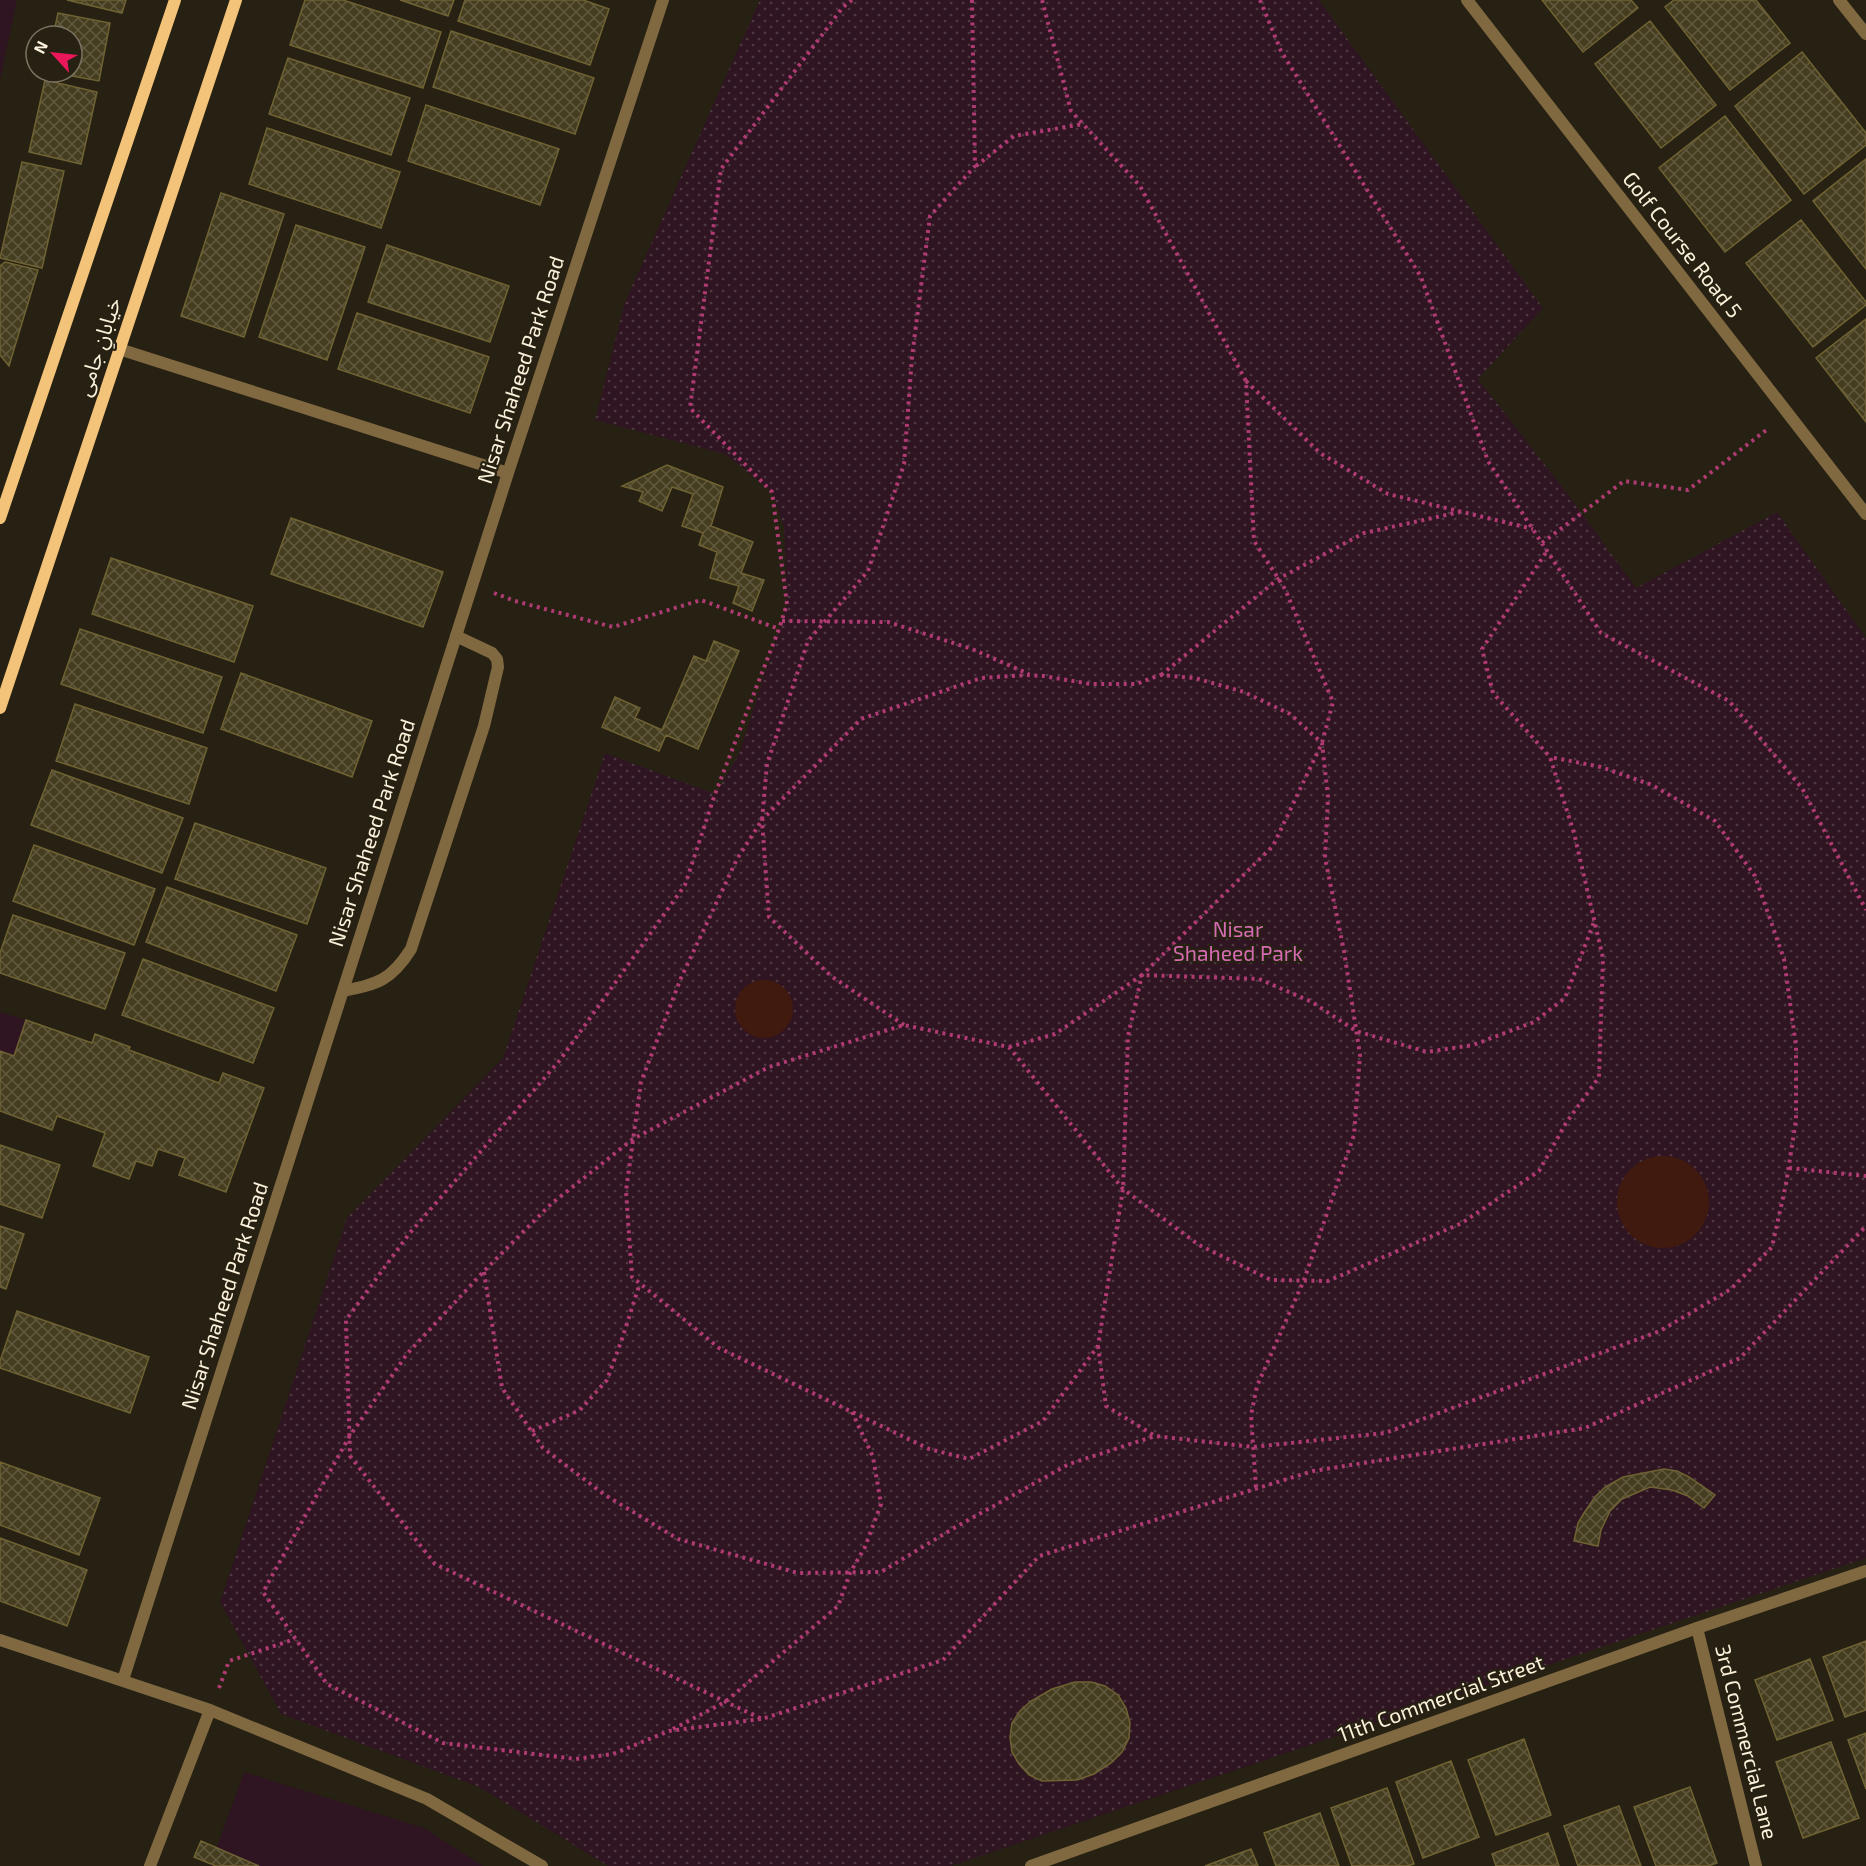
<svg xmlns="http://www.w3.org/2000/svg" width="1866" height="1866" font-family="'Exo 2','Noto Sans Arabic',sans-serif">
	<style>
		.grass { fill: #2f1521 }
		.park { fill: url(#park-dots) }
		.water { fill: #411a0f }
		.building { fill: url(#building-cross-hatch); stroke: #6f6233; stroke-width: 1.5 }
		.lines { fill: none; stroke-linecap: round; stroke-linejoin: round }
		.path { stroke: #af3b72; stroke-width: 4; stroke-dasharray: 3 4.5; stroke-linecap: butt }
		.service { stroke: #806841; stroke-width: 12 }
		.minor { stroke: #806841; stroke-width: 12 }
		.tertiary { stroke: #806841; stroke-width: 12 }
		.secondary { stroke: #f3c379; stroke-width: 12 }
		.labels { text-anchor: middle; stroke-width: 4.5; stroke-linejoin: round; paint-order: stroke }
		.street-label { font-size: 21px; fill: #fcf1da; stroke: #262112 }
		.park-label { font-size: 21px; fill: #d66bb2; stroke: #262112 }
	</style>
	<defs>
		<pattern id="park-dots" width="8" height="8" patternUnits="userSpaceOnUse" patternTransform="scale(1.5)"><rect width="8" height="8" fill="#2f1521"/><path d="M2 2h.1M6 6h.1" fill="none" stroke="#4e3841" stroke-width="1.8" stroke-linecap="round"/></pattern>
		<pattern id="building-cross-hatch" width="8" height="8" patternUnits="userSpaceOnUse" patternTransform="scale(1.5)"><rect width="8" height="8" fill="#453d1f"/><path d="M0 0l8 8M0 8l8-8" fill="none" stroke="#615a3f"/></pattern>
	</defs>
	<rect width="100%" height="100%" fill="#262112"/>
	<!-- grass -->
	<path class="grass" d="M0,0H17L0,80Z
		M0,1012L26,1020L14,1056L1,1051L0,1053Z
		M244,1772L424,1828L483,1866H210Z"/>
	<!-- park -->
	<path class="park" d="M760,0H1319L1543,308L1478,379L1570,497L1636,588L1777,512L1866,638V1558L951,1866H608L479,1787L281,1714L220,1602L347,1218L503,1058L605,753L715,794L739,754L787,604L784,527L772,492L725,454L595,420L625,302Z"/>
	<!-- water -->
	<path class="water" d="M735 1009a29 29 0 1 1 58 0a29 29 0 1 1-58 0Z
		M1617 1202a46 46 0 1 1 92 0a46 46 0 1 1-92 0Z"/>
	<!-- building -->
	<path class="building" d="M67,0H126L122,13Z
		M305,0H343L441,32L423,88L290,45Z
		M400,0H454L448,16Z
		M465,0H583L609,9L590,65L458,21Z
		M1542,0H1631L1638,8L1583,52Z
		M1674,0H1756L1790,43L1730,90L1665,7Z
		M58,13L110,23L99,81L50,72H72V36H53Z
		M1650,21L1716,105L1661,148L1595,64Z
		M451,31L594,78L575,134L433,87Z
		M1802,52L1866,133V145L1804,194L1735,106Z
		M288,58L410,98L391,155L269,114Z
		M45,80L97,92L81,164L29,152Z
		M426,105L559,149L540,205L408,161Z
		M1725,116L1791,200L1725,252L1659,168Z
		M267,128L400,172L381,228L249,184Z
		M1866,159V269L1813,201Z
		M22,162L64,171L42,268L0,258Z
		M221,193L284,214L244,337L181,316Z
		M1801,220L1866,302V305L1813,347L1746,263Z
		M296,225L365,247L327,360L259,337Z
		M387,245L509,286L490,342L368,302Z
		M5,262L38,270L9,366L0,355V266Z
		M357,313L489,357L470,413L338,369Z
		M1866,319V422L1816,358Z
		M667,465L723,487L711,526L753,542L741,573L764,580L752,611L733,603L739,586L710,578L717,552L699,545L703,533L682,526L693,494L672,487L662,511L639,501L643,492L622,486Z
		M291,518L443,572L423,627L271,574Z
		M111,558L253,606L234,662L92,614Z
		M80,629L222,677L203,733L61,684Z
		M714,641L739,651L698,749L666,735L659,751L602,727L615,697L640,708L635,718L662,730L694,656L706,661Z
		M241,673L372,721L352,777L221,729Z
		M75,704L207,748L189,804L56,761Z
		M52,770L183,818L162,873L31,825Z
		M195,823L326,868L307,924L175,879Z
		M34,845L155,889L134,945L13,901Z
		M167,887L297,935L276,991L146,942Z
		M13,915L125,953L105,1009L0,973V953Z
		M143,959L274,1008L253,1063L122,1015Z
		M26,1020L92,1043L95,1034L130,1047L129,1050L219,1083L223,1073L264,1088L226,1192L179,1175L185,1158L158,1149L152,1166L136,1161L129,1179L93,1166L105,1133L57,1116L52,1130L0,1111V1051L14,1056Z
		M0,1145L60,1165L42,1218L0,1204Z
		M0,1226L24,1234L6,1289L0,1287Z
		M17,1311L149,1357L130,1413L0,1368V1361Z
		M0,1462L100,1498L79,1555L0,1525Z
		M1664,1469L1677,1471L1689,1477L1715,1495L1704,1508L1688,1496L1672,1490L1650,1487L1622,1499L1610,1511L1601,1530L1598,1546L1574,1541L1578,1523L1584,1513L1595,1497L1605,1487L1623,1477Z
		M0,1538L87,1570L67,1626L0,1601Z
		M1866,1641V1710L1845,1717L1823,1657Z
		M1810,1659L1833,1720L1777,1740L1755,1680Z
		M1075,1682H1091L1105,1686L1118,1695L1126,1708L1130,1723L1129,1738L1122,1752L1111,1763L1094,1774L1077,1780L1042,1781L1029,1775L1019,1764L1012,1752L1010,1737L1012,1723L1020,1711L1031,1701L1052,1689Z
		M1866,1733V1789L1848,1740Z
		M1524,1739L1551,1815L1496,1835L1468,1760Z
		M1831,1742L1859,1818L1803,1838L1776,1762Z
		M1451,1761L1479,1837L1423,1858L1396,1782Z
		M1690,1787L1717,1863L1708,1866H1656L1634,1807Z
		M1387,1788L1414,1864L1407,1866H1352L1331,1808Z
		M1619,1806L1641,1866H1578L1564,1826Z
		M1320,1813L1339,1866H1276L1264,1833Z
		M1548,1833L1559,1866H1496L1492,1854Z
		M201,1841L259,1866H216L194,1857Z
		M1251,1849L1258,1866H1205Z"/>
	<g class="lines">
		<!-- path -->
		<path class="path" d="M852,0L843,7L721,169L690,408L772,492L787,604L779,629L715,794L685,885L560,1060L409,1234L346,1320L350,1456L435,1564L762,1719L943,1660L1039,1556L1313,1471L1585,1428L1740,1358L1866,1226
			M972,0L975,166L930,216L912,357L904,464L868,571L808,641L767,764L762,820L737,859L681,978L641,1082L626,1191L632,1277L719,1348L929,1449L969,1459L1043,1421L1098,1346L1123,1189L1128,1036L1142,975L1273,846L1322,743L1333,702L1285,589L1254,541L1246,381L1140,186L1071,111L1042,0
			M1260,0L1281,51L1421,277L1488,461L1601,633L1729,701L1802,788L1866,910
			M976,166L1014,136L1083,124
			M1246,381L1320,453L1388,494L1533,529
			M1542,543L1624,481L1688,490L1769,428
			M494,593L515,601L613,627L701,600L779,629
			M782,621L888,622L972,649L1029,674
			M1161,675L1278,579L1364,533L1460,512
			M904,1025L831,976L769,917L762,820L861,719L981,678L1026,675L1044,676L1090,684H1136L1160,675L1195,678L1244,692L1290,714L1322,743L1328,797L1325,858L1344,951L1360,1055L1354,1135L1304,1280L1257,1386L1251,1415L1256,1488
			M1009,1047L1055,1034L1142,975L1259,979L1312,1002L1356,1031L1427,1052L1473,1045L1534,1022L1565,998L1594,922
			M1789,1168L1866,1176
			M484,1272L502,1388L543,1448L605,1495L678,1539L798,1573L881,1572L954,1528L1069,1464L1155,1436
			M1098,1346L1106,1406L1155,1436L1253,1447L1385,1433L1660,1331L1731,1289L1772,1247L1786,1184L1796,1120V1046L1784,959L1755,876L1715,821L1652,785L1601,767L1550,757
			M532,1431L580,1410L607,1380L622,1339L640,1283
			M219,1688L229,1661L295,1639
			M761,1719L669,1731L613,1754L576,1759L443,1743L327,1684L263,1592L349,1437L407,1354L484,1271L551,1204L633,1139L769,1067L904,1025L1009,1047L1123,1189L1199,1245L1271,1280L1328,1281L1462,1223L1539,1171L1566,1123L1599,1077L1603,958L1574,833L1550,757L1493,693L1482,649L1547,551
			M673,1729L725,1702L838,1606L850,1573L865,1547L881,1504L873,1457L852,1412"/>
		<!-- service -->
		<path class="service" d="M343,991C377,984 391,981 411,949L484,726L498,667L497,659L492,653L456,636"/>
		<!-- minor -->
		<path class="minor" d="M1467,0L1866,514
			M119,349L508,473
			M1697,1628L1756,1866
			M0,1640L210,1710L427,1799L542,1866
			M123,1680L508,473L663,0
			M150,1866L210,1710"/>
		<!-- tertiary -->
		<path class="tertiary" d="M1839,0L1866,34
			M1031,1866L1697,1628L1866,1571"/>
		<!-- secondary -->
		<path class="secondary" d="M0,518L175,0
			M0,708L236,0"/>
	</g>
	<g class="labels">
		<!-- street labels -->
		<g class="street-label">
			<text transform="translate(1682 245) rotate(52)" y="7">Golf Course Road 5</text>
			<text transform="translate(99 347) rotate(-72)" y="7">خیابانِ جامی</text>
			<text transform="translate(521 370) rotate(-72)" y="7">Nisar Shaheed Park Road</text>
			<text transform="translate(372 833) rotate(-72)" y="7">Nisar Shaheed Park Road</text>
			<text transform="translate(225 1296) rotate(-72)" y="7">Nisar Shaheed Park Road</text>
			<text transform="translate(1441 1699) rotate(-20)" y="7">11th Commercial Street</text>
			<text transform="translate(1746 1742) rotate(76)" y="7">3rd Commercial Lane</text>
		</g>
		<!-- park labels -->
		<g class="park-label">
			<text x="1238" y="937">Nisar<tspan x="1238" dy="24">Shaheed Park</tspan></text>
		</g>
	</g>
	<!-- north arrow -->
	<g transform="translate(54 54) rotate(297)"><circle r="28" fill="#262112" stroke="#7c7462" stroke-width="1.5"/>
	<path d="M0-4.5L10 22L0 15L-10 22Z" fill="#ea175a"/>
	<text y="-9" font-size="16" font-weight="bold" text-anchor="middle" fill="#fcf1da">N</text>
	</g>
</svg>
